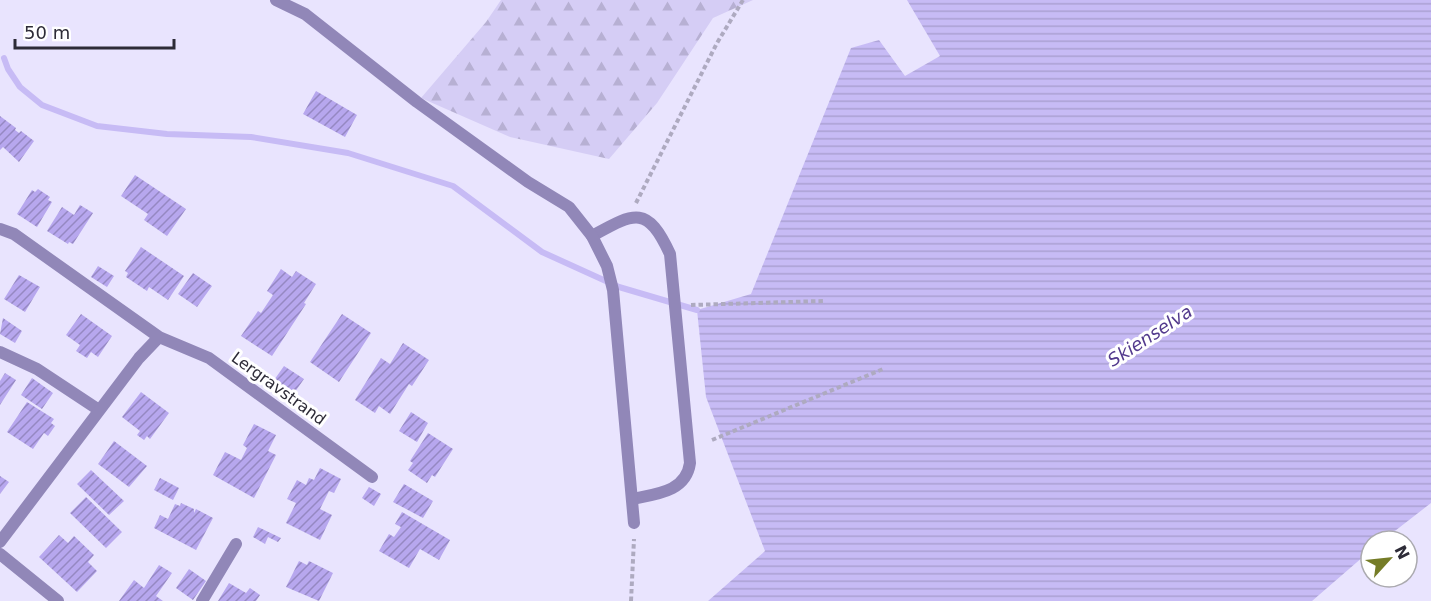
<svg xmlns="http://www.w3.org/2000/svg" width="1431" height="601" font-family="'DejaVu Sans',sans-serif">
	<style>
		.forest { fill: url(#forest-firs) }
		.water { fill: url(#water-rules) }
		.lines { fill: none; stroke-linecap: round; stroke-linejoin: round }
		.stream { stroke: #c7bbf5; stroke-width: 6 }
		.building { fill: url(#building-hatch) }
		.path { stroke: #aeaac0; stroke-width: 4; stroke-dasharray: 4.5 3; stroke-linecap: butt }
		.lane { stroke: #9187b8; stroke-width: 12 }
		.street { stroke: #9187b8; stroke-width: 12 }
		.labels { text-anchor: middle; stroke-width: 6; stroke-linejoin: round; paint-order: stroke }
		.street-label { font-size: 16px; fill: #2d2b37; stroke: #fff }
		.water-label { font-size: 18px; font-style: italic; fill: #533a8d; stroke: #fff }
	</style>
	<defs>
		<pattern id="forest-firs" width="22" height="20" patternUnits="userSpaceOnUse" patternTransform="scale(1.5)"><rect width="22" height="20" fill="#d5cdf5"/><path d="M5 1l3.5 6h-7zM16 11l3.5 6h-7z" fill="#b7b0d3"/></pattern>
		<pattern id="water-rules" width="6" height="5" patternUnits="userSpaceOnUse" patternTransform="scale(1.5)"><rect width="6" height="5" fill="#c7bbf5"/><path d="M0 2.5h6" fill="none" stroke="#aba1d3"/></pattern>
		<pattern id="building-hatch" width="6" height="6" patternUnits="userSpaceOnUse" patternTransform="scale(1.5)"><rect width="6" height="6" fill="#b7a7ee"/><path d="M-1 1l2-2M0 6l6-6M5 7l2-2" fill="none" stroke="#9588c2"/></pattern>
	</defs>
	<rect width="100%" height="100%" fill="#e9e4fe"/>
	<!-- forest -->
	<path class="forest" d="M501,0H753L713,18L657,103L609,159L510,137L421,98L486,22Z"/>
	<!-- water -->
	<path class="water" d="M907,0H1431V503L1382,541H1371V550L1312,601H708L765,551L706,397L697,310L751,294L851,48L879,40L905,76L940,56Z"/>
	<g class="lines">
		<!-- stream -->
		<path class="stream" d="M4,58L8,69L20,87L42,105L97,126L167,134L251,137L348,153L453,186L542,252L619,287L697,310"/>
	</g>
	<!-- building -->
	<path class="building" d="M316,91L357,115L345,137L303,114Z
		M0,116L16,128L15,130L19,133L21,131L34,141L19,162L3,147L0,150Z
		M135,175L186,209L167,236L144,220L148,214L121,196Z
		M38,189L50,197L48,200L52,202L37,227L17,214L32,190L35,192Z
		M80,205L93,213L73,244L69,242L68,244L47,231L62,207L74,215Z
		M141,247L184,276L168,300L149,287L147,291L126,277L128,273L125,271Z
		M98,266L114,276L107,287L91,277Z
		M281,269L292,277L296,271L316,284L304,303L306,304L272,356L241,336L258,311L261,313L273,295L267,291Z
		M193,273L212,286L197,307L178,294Z
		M19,275L40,287L25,312L4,299Z
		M81,314L112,336L98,357L91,352L87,358L76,351L80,345L66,335Z
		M342,314L371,333L339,382L310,362Z
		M3,318L22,331L15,343L0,334Z
		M403,343L429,360L412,386L409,384L390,414L379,406L375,413L355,400L381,358L390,364Z
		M284,366L304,379L292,396L272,383Z
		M5,373L16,380L0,405V381Z
		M32,378L53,393L42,409L21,395Z
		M141,392L169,413L150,439L147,436L144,440L137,435L140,431L122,417Z
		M27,402L54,419L51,423L55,426L48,436L44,433L33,449L7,432Z
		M411,412L428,423L417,442L399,431Z
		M254,424L276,435L268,451L276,455L254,498L213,475L225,452L241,460L247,448L243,445Z
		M428,433L453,449L435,477L432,475L427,483L408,470L413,463L410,461Z
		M114,441L147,466L129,487L98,464Z
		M320,468L341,479L334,493L329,491L320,509L332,515L320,540L286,523L296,503L287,499L297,480L306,485L309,478L314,480Z
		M91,470L124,501L109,515L77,484Z
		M0,476L9,482L0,494Z
		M160,478L179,488L173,500L154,490Z
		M404,484L433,501L423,518L393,502Z
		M369,487L381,494L374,506L362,498Z
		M86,497L122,532L106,548L70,513Z
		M181,503L194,509V513L196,509L213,518L196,550L154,528L160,515L168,519L175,504L180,506Z
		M402,512L450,540L439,560L420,549L409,568L379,551L389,534L394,537L401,527L395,524Z
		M258,527L281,538L278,542L268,537L265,544L253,537Z
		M59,535L68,543L74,536L94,555L88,562L97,571L77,592L39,557Z
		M299,561L307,565L309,561L333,573L319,601L286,587Z
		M159,565L172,573L156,596L163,601H119L134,580L144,588Z
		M189,569L206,581L193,600L176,588Z
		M229,583L246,593L250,588L260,595L256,601H218Z"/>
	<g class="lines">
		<!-- path -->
		<path class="path" d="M636,203L717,43L743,0
			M691,305L823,301
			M712,440L883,369
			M631,601L634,539"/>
		<!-- lane -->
		<path class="lane" d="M592,236C634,213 647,204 670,254L690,463C686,492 656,494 632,499
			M0,352L37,369L99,410
			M202,601L236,544"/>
		<!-- street -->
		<path class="street" d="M276,0L305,14L417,102L528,182L569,207L592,236L607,266L613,290L634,523
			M0,229L14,234L159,337L209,358L372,477
			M0,542L139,358L159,337
			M0,554L58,601"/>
	</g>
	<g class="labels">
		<!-- street labels -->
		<g class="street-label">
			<text transform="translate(279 388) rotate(36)" y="6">Lergravstrand</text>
		</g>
		<!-- water labels -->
		<g class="water-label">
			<text transform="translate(1150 336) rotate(-33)" y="6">Skienselva</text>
		</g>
	</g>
	<!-- north arrow -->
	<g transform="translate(1389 559) rotate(63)"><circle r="28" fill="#ffffff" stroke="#abaaaf" stroke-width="1.5"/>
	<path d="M0-4.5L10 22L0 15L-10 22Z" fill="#757c27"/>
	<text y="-9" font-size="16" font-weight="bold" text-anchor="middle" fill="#2d2b37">N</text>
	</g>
	<!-- scale -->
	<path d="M15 39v9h159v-9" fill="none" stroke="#2d2b37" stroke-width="3"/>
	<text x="24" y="39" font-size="18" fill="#2d2b37" stroke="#ffffff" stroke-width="4.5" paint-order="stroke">50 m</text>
</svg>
